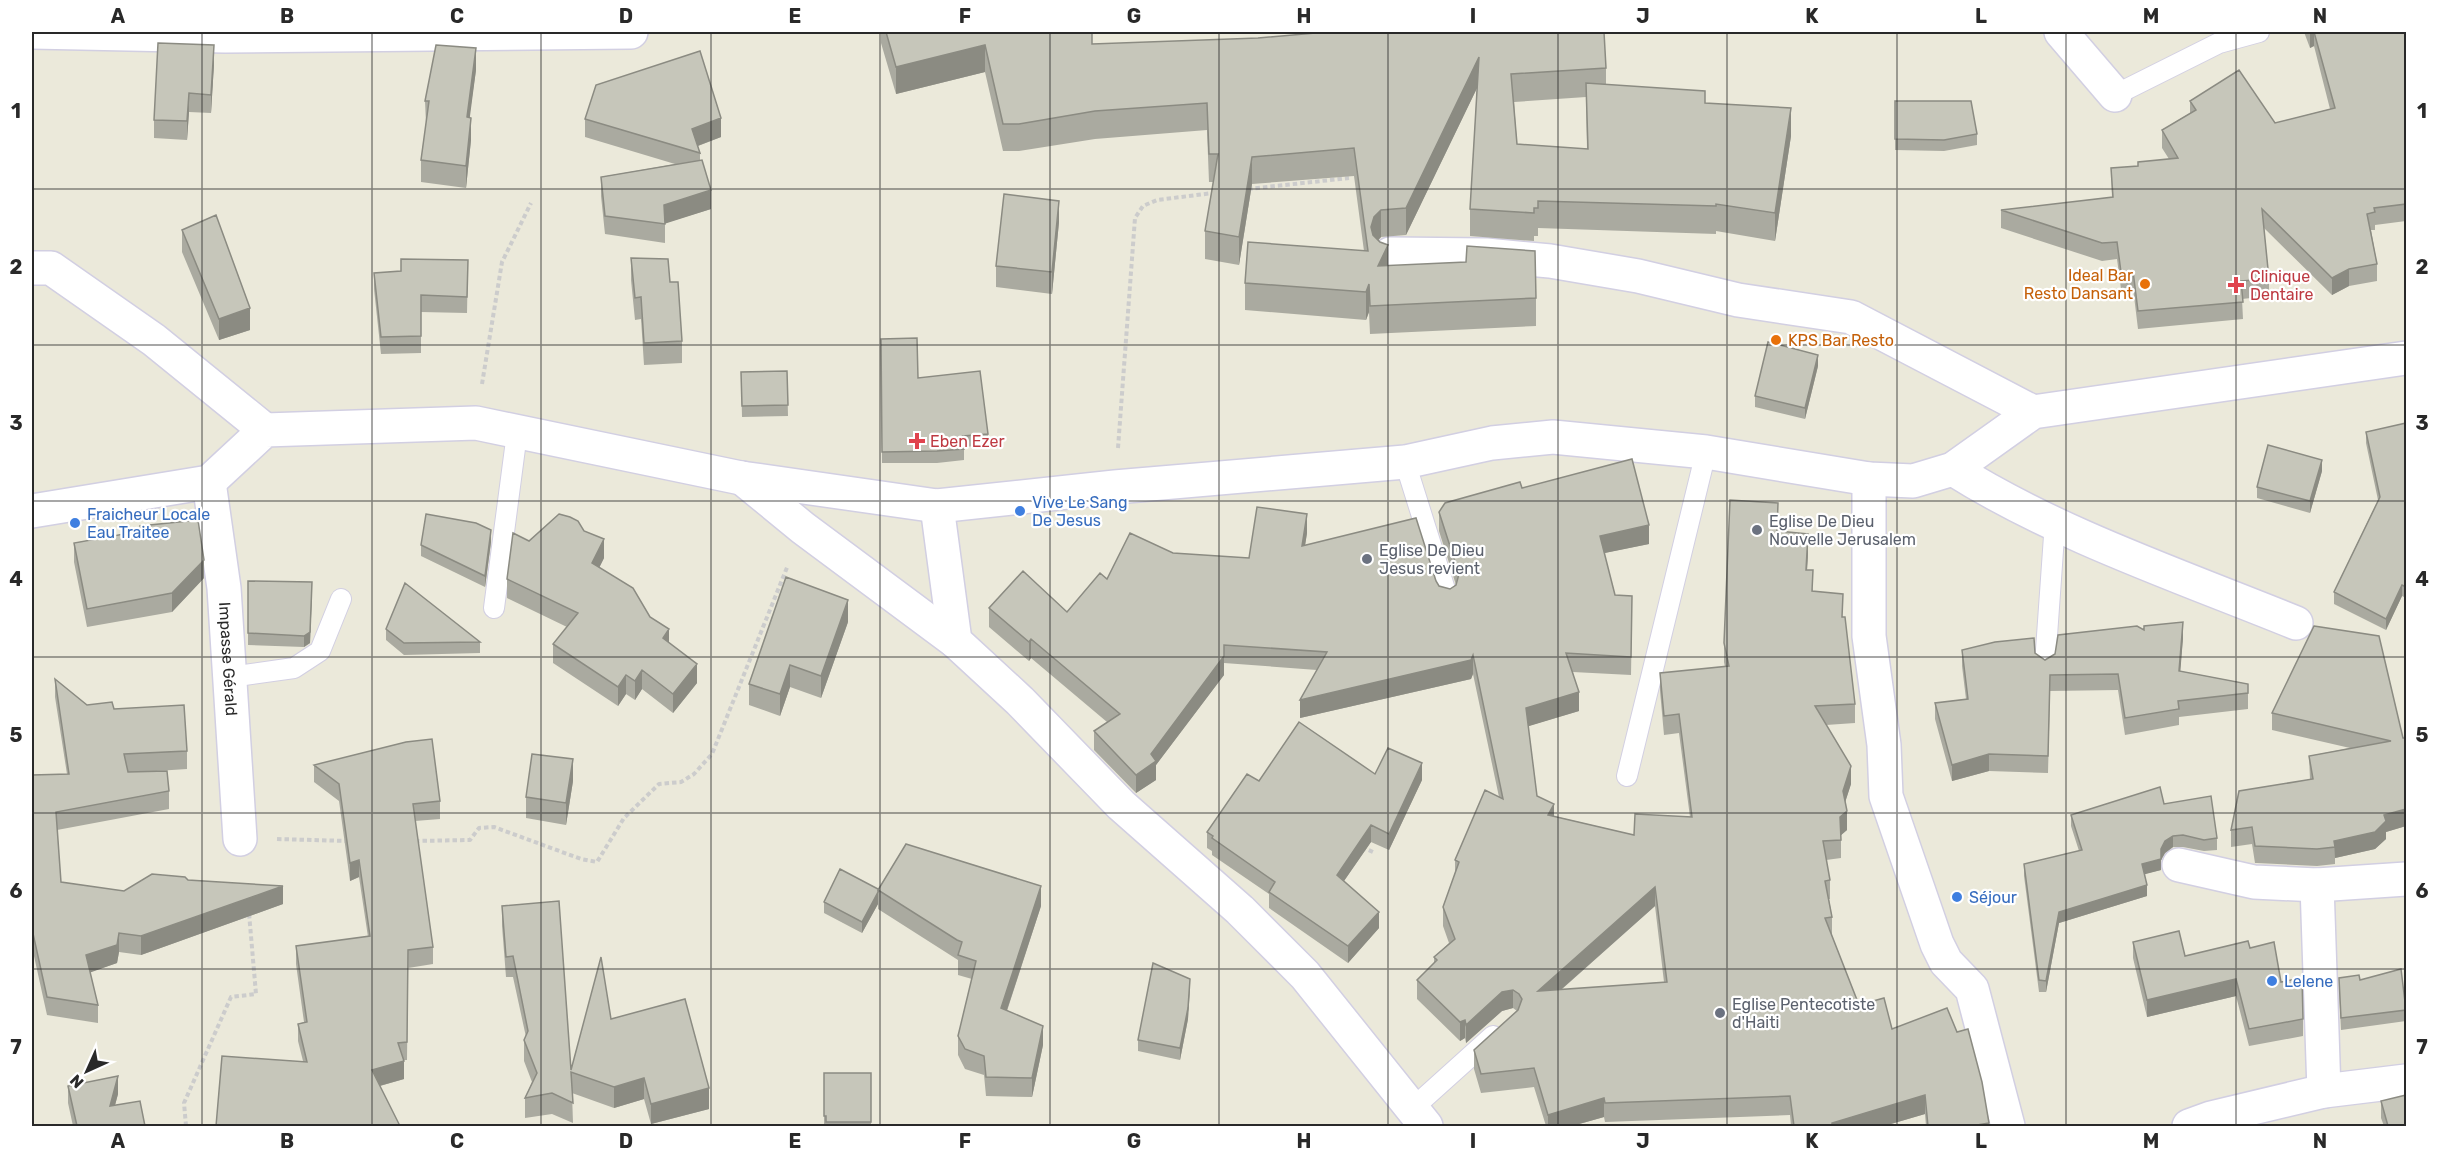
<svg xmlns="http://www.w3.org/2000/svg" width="2438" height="1158" font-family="Rubik,sans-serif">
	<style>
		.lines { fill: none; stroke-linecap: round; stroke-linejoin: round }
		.service-casing { stroke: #d2cfe2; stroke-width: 22 }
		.minor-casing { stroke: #d2cfe2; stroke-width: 36 }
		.tertiary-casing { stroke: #d2cfe2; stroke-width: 36 }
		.path { stroke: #ccc; stroke-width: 4; stroke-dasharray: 4.5 3; stroke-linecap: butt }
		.service { stroke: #fff; stroke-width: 20 }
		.minor { stroke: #fff; stroke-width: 33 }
		.tertiary { stroke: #fff; stroke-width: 33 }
		.wall { fill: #aaaaa0; fill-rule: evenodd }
		.shaded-wall { fill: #8b8b82 }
		.building { fill: #c6c6ba; stroke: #8b8b82; stroke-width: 1.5; fill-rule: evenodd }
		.grid { fill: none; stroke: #292929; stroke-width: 1.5; stroke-opacity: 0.55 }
		.food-dot { fill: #e8710a; stroke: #fff; stroke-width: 2 }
		.health-dot { fill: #e0444e; stroke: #fff; stroke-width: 2 }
		.shop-dot { fill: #3f7fe0; stroke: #fff; stroke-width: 2 }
		.worship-dot { fill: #6b7280; stroke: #fff; stroke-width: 2 }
		.labels { text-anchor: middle; stroke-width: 4.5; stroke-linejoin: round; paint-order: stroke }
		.food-label { font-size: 16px; fill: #c56008; stroke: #fff; text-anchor: end }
		.health-label { font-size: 16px; fill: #be3a42; stroke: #fff; text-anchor: start }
		.shop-label { font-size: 16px; fill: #366cbe; stroke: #fff; text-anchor: start }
		.worship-label { font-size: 16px; fill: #5b616d; stroke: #fff; text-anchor: start }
		.street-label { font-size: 16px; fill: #292929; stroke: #fff }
		.neatline { fill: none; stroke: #292929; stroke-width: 2 }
		.grid-label { font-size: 20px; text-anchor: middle; font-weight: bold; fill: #292929 }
	</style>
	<rect width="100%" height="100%" fill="#ebe9da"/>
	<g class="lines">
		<defs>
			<path id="service" d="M2115,95L2219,43L2259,32
				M1405,462L1447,596
				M494,608L517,433
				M2045,664L2055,522
				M230,677L294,668L320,651L341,599
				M1627,776L1706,452
				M1413,1108L1493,1036"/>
			<g id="minor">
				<path d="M32,32L225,36L631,32"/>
				<path d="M2061,32L2115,95"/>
				<path d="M1390,254L1486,255L1550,261L1638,276L1738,300L1851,317L2033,412"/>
				<path d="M32,268H51L154,340L265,430"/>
				<path d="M1953,469C2056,534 2183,577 2296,623"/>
				<path d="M742,478L803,528L955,641"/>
				<path d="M1869,479V636L1884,745L1886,796L1937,944L1946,962L1972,989L2008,1126"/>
				<path id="s1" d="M209,482L224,588L240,839"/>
				<path d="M937,506L955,641L1020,701L1121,805L1240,910L1305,975L1426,1126"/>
				<path d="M32,511L209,482L265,430L476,423L741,478L937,506L1115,487L1405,462L1492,443L1553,437L1706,452L1869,479L1913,481L1953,469L2033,412L2406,358"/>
				<path d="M2179,865L2254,882L2317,885"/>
				<path d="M2324,1091L2317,885L2406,879"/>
			</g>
			<path id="tertiary" d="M2189,1126L2211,1118L2324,1091L2406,1081"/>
		</defs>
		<!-- service casing -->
		<use href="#service" class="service-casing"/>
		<!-- minor casing -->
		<use href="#minor" class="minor-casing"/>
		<!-- tertiary casing -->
		<use href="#tertiary" class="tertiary-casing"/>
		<!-- path -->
		<path class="path" d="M1248,189L1349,178
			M482,384L502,262L531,203
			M1118,448L1135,218L1143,206L1157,200L1213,193
			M277,839L348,841
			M415,841L470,840L479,828L494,827L581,859L597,862L624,818L659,784L681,782L694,774L712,754L788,565
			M1362,847L1375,853
			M186,1126L184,1103L231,997L256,994L249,913"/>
		<!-- service -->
		<use href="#service" class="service"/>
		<!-- minor -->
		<use href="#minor" class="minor"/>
		<!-- tertiary -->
		<use href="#tertiary" class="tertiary"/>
	</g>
	<!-- wall -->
	<path class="wall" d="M881,32H1092V44L1606,68V85L1705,103L1791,136L1775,241L1716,231V234L1538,228V236H1534V241L1470,236V209L1477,88L1406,235L1381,237L1378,240L1388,265L1536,298V326L1370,334L1369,312L1366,320L1245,310V283L1364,251L1354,176L1252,184L1239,265L1205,259V231L1213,182H1209L1207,130L1095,139L1019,151H1003L985,72L896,94L881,43ZM1586,97L1587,149L1517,144L1514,102Z
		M2304,32H2406V221L2375,225V230H2371L2377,264V281L2349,286L2332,295L2264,228L2269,279V296L2242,299L2243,319L2138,329L2133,288L2121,289L2117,259L2102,261L2001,228V210L2112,198L2111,168L2138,166L2169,159L2162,148V130L2190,113V101L2275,123L2330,109L2314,46L2310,48Z
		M214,64L211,113L189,112L187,140L154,138V120Z
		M476,70L469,118L471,140L466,188L421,182V160L426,123L425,101Z
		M1895,101L1977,134V145L1944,151L1895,150Z
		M585,119L721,137L698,146L700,153V160L711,209L665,223V243L605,234L601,196V177L675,164L585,137Z
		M1059,222L1052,294L996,287V266Z
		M182,230L250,330L219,340L182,252Z
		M631,258L670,282L682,341V363L644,365L641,319L635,320L631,280Z
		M468,260L467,313L421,312V353L381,354L374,289V273L401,271Z
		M881,339L918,378L988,434V445L964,447V460L937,463H882Z
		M1818,366L1805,419L1755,407V396Z
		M787,371L788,416L742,417L741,372Z
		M2406,423V598L2402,596L2386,630L2334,604V592L2378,500L2366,443V432Z
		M2322,471L2310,513L2257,498V487Z
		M1522,488L1649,544L1604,553L1615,595L1632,615L1631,675L1573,672L1579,711L1528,726L1537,796L1554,816L1634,835L1690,817L1679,733L1664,735L1660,691V673L1725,667L1724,662V643L1777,532L1808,553L1807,570L1813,591L1843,617L1855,704V723L1826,725L1851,784L1845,802L1847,830L1841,835V858L1826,860L1830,880V899H1829L1832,917V936L1859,1005L1892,1029L1989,1126H1926L1925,1114L1884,1126H1791L1790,1115L1605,1122L1604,1117L1572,1126H1546L1534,1087L1481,1093L1474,1069V1050L1517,1011L1513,1008L1502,1011L1466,1043L1465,1038L1460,1041L1417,999V980L1434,963V957L1449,943L1443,926V907L1455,873V860L1499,797L1473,674L1471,679L1300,718L1317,670L1224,663V675L1156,765V780L1136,793L1094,750V731L1107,722L1031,658L1029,661L989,627V608L1067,612L1107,579L1173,553L1249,558L1307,533L1305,545L1436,581L1439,586L1450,589L1456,585L1439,531V512ZM1655,906L1664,982L1561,990Z
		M140,526L204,578L172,612L87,627L74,562V543L140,531Z
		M584,531L604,558L599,568L650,617L669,643L697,683L673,713L642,689L635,700L626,694L618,706L553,663V644L567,627L507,598V579Z
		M491,542L485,587L421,556V545Z
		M248,581L312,582L310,643L304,647L248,645Z
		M848,622L821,698L790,687L780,716L749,705V684Z
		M386,629L480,642V653L404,655L386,640Z
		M2144,630L2183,638L2180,671L2248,684V709L2179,717V725L2125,735L2118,690L2050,691L2048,773L1989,771L1952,781L1935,719V703L1966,699L1962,666V650L2035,653L2045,660Z
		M55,679L87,705L114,709L187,751V769L141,772L169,791V809L57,830L61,882L124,891L188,880L283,904L141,955L119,952L117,963L90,972L98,1005V1023L47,1015L32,947V775L67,774L55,697Z
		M2272,713L2403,738H2406V826L2386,832V839L2375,849L2335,858V864L2317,866L2257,863H2255L2252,844L2231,847V830L2310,780L2309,756L2350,748L2272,730Z
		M314,765L440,801V819L415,821L433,947V964L408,968L407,1060H404V1079L380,1086L399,1126H216L303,1061L298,1041V1024L304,1022L296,964V946L368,937L359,877L350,881L339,801L314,782Z
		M1375,774L1422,780L1389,850L1371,842L1344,881L1379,928L1348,963L1269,908V894L1212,855V851L1207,848V832Z
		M573,781L566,825L526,818V797Z
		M2164,804L2217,838V850L2204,851L2183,847H2173L2165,853L2161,860V870L2144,874L2147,896L2059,923L2046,992H2039L2024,876V864L2079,851L2071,826V815Z
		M878,889L1041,906L1007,1011L1043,1045L1032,1097L986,1096L984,1075L965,1069L958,1055V1036L972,979L958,975V960L878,909V904L862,933L824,913V902Z
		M502,906L571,1070L611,1019L709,1109L651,1124L644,1099L614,1108L572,1093L573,1123L552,1114L525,1118V1098L532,1082L524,1061V1040L526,1037L513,977H506L502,926Z
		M2133,942L2185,956L2250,948L2281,982L2303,1019V1036L2249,1046L2236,996L2147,1017L2133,958Z
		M2360,980L2406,1010V1021L2341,1030L2339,989Z
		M1190,990L1188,1019L1180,1060L1138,1051V1040Z
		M824,1073H871V1126H824Z
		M68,1086L118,1094L115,1105L145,1126H73L68,1103Z
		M2381,1101L2406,1126H2384L2381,1118Z"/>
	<!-- shaded-wall -->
	<path class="shaded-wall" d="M2310,32H2314V46L2310,48Z
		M214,45V64L211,113V95Z
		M985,45V72L896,94V67Z
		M476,48V70L467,139V117Z
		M1479,57V84L1406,235V208Z
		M189,93V112L187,140V121Z
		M1791,108V136L1775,241V213Z
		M471,118V140L466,188V166Z
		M721,118V137L692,148V129Z
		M1252,157V184L1239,265V237Z
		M711,190V209L664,224V205Z
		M1059,201V222L1052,294V272Z
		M1381,210V237L1374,245L1371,227L1374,217Z
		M1388,245V272L1378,266Z
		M2349,269V286L2332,295V278Z
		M1369,284V312L1366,320V292Z
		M250,308V330L219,340V319Z
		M1818,355V366L1805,419V408Z
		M2322,460V471L2310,513V501Z
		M1307,514V533L1302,565V546Z
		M1649,525V544L1600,554V536Z
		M491,530V542L485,587V576Z
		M1808,534V553L1806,588V570Z
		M604,539V558L592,582V563Z
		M204,560V578L172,612V593Z
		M2402,585V596L2386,630V619Z
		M312,594L310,643L304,647V636Z
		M848,600V622L821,698V676Z
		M2183,622V638L2179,688V671Z
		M669,629V648L663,638Z
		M1031,639V658L1029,661V642Z
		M1224,645V675L1156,765V780L1136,793V775Z
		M1473,655V674L1471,679L1300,718V700Z
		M697,664V683L673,713V694Z
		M790,665V687L780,716V694Z
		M642,670V689L635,700V681Z
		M626,675V694L618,706V687Z
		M1579,692V711L1526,727V708Z
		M1989,754V771L1952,781V765Z
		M573,759V781L566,825V803Z
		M1422,763V780L1389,850V834Z
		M1851,766V784L1843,809V791Z
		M1554,804V822L1548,815Z
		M2406,809V826L2386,832V839L2375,849L2335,858L2334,841L2384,815Z
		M1847,811V830L1840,836V817Z
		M1371,825V842L1337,891V875Z
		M2173,836V847L2165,853L2161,860V870L2142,875V864L2161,849L2165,841Z
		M359,860V877L350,881V863Z
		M2147,885V896L2059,923L2046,992V981L2059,912Z
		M283,886V904L141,955V936Z
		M1041,886V906L1001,1028V1008Z
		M1655,887V906L1538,1010V991Z
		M878,892V904L862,933V922Z
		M1379,912V928L1348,963V946Z
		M119,933V952L117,963L86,974V955Z
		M1190,979L1188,1019L1180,1060V1048Z
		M2236,979V996L2147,1017V1000Z
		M1513,990V1008L1502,1011L1466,1043V1025L1502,992Z
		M1465,1020V1038L1460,1041V1022Z
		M1043,1026V1045L1032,1097V1078Z
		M404,1061V1079L372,1088V1070Z
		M118,1076V1094L110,1124V1106Z
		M644,1078V1099L614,1108V1087Z
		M709,1088V1109L651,1124V1104Z
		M1925,1095V1114L1884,1126H1832V1123Z
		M1604,1098V1117L1572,1126H1548V1115Z
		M1989,1123V1126H1971Z"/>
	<!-- building -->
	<path class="building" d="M886,32H1092V44L1258,38L1327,32H1604L1606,68L1511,74L1517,144L1588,149L1586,83L1705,91V103L1791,108L1775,213L1716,204V206L1538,201V208H1534V213L1470,209L1479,57L1406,208L1381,210L1374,217L1371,227L1373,235L1380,242L1388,245L1378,266L1466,262L1467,246L1535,251L1536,298L1370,306L1369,284L1366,292L1245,283L1248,242L1368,251L1354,148L1252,157L1239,237L1205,231L1218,154H1209L1207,103L1095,111L1019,124H1003L985,45L896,67Z
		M2314,32H2406V204L2374,208L2375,212L2367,214L2377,264L2349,269L2332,278L2262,209L2269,279L2241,281L2243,302L2138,311L2133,271L2121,272L2117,242L2102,243L2001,210L2113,197L2111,168L2138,166V162L2178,158L2162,130L2196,110L2190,101L2239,70L2275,123L2335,108Z
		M158,43L214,45L211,95L189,93L187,121L154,120Z
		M436,45L476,48L467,117L471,118L466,166L421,160L429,101H425Z
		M700,51L721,118L692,129L700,153L585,119L596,85Z
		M1895,101H1971L1977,134L1944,140L1895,139Z
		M702,160L711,190L664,205L665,224L605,216L601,177Z
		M1004,194L1059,201L1052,272L996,266Z
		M216,215L250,308L219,319L182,230Z
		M631,258L668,259L670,282H678L682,341L644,343L641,297L635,298Z
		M401,259L468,260L467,297L421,295V336L381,337L374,273L401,271Z
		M917,338L918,378L980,371L988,434L963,436L964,449L937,451L882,452L881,339Z
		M1768,342L1818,355L1805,408L1755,396Z
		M787,371L788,405L742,406L741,372Z
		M2406,423V587L2402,585L2386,619L2334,592L2380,497L2366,432Z
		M2268,445L2322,460L2310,501L2257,487Z
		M1632,459L1649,525L1600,536L1615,595L1632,596L1631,657L1566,653L1579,692L1526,708L1537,796L1554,804L1548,815L1634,835L1635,814L1692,817L1679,714L1664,716L1660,673L1729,666L1724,643L1730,500L1778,503L1777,531L1808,534L1806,570H1813L1812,591L1843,594L1842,617H1845L1855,704L1815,706L1851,766L1843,791L1847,811L1840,817L1841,840L1823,841L1830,880L1825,881L1832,917L1825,918L1859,1005L1884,998L1892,1029L1947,1008L1957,1032L1968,1029L1982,1082L1989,1123L1971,1126H1928L1925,1095L1832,1123V1126H1794L1790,1096L1605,1103L1604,1098L1548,1115L1534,1068L1481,1074L1474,1050L1518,1010L1522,999L1519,994L1513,990L1502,992L1466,1025L1465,1020L1460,1022L1417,980L1437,960L1434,957L1455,939L1443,907L1459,862L1455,860L1485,790L1503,799L1473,655L1471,660L1300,700L1327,652L1224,645V656L1151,754L1156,761L1136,775L1094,731L1120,714L1031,639L1029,642L989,608L1023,571L1067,612L1100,573L1107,579L1130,533L1173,553L1249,558L1257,507L1307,514L1302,546L1416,518L1436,581L1439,586L1450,589L1456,585L1459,574L1439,512L1445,503L1520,482L1522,488ZM1655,887L1667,982L1538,991Z
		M426,514L476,523L491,530L485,576L421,545Z
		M559,514L570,517L578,521L584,531L604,539L592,563L633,588L650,617L669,629L663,638L697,664L673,694L642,670L635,681L626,675L618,687L553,644L578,613L507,579L513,533L529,541Z
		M198,520L204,560L172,593L87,609L74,543L141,531L140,526Z
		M786,577L848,600L821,676L790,665L780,694L749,684Z
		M248,581L312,582L310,632L304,636L248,633Z
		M405,583L480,642L404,643L386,629Z
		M2183,622L2179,671L2248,684V693L2178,701L2179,709L2125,718L2118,674L2050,675L2048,756L1989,754L1952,765L1935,703L1968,699L1962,650L1995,642L2034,638L2035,653L2045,660L2055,654L2058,635L2137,626L2144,630V626Z
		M2314,626L2379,636L2403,738H2406V809L2384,815L2386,821L2375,832L2334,841L2335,847L2317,849L2255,846L2252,827L2231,830L2239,791L2313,779L2309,756L2391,741L2272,713Z
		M55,679L87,705L112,702L114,709L184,705L187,751L124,754L128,772L167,771L169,791L56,812L61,882L124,891L152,874L185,877L188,880L283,886L141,936L119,933L117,945L86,955L98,1005L47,997L32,929V775L69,774Z
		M1299,722L1375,774L1388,748L1422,763L1389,834L1371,825L1337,875L1379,912L1348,946L1269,892L1275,882L1212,838L1213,836L1207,832L1247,774L1259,781Z
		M432,739L440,801L413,804L433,947L408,950L407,1042L398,1043L404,1061L372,1070L399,1124L394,1126H212H216L222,1056L307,1062L298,1024L307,1022L296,946L370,936L359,860L350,863L339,784L314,765L406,742Z
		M532,754L573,759L566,803L526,797Z
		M2160,787L2164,804L2211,796L2217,838L2204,840L2183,835L2173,836L2165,841L2161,849V859L2142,864L2147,885L2059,912L2046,981L2039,980L2024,864L2082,850L2071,815Z
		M906,844L1041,886L1001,1008L1043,1026L1032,1078L986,1077L984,1056L965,1049L958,1036L976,961L958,955L962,942L957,940L878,890Z
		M840,869L878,889V892L862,922L824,902Z
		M559,901L571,1070L601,957L611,1019L685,999L709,1088L651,1104L644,1078L614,1087L571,1072L573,1103L552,1093L525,1098L537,1073L524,1040L528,1031L513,956L506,957L502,906Z
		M2179,931L2185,956L2248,941L2250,948L2274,942L2281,982L2302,978L2303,1019L2249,1029L2236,979L2147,1000L2133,942Z
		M1153,963L1190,979L1188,1008L1180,1048L1138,1040Z
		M2401,969L2406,1010L2341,1018L2339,978L2359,975L2360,980Z
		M824,1073H871V1122H826V1116H824Z
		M118,1076L110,1106L140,1101L145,1126H77L68,1086Z
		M2406,1095V1126H2388L2381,1101Z"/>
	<!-- grid -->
	<path class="grid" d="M202,32V1126M372,32V1126M541,32V1126M711,32V1126M880,32V1126M1050,32V1126M1219,32V1126M1388,32V1126M1558,32V1126M1727,32V1126M1897,32V1126M2066,32V1126M2236,32V1126M32,189H2406M32,345H2406M32,501H2406M32,657H2406M32,813H2406M32,969H2406"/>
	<!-- markers -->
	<g class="food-dot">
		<circle cx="2145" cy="284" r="6"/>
		<circle cx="1776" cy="340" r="6"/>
	</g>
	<g class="health-dot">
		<path d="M2233 276h6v6h6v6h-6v6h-6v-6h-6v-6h6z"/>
		<path d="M914 432h6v6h6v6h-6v6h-6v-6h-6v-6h6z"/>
	</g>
	<g class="shop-dot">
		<circle cx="1020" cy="511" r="6"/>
		<circle cx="75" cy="523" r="6"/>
		<circle cx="1957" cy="897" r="6"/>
		<circle cx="2272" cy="981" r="6"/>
	</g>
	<g class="worship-dot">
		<circle cx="1757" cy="530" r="6"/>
		<circle cx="1367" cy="559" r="6"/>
		<circle cx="1720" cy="1013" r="6"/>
	</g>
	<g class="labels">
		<!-- food labels -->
		<g class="food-label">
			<text x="2133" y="281">Ideal Bar<tspan x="2133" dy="18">Resto Dansant</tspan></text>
			<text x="1788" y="346" text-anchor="start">KPS Bar Resto</text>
		</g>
		<!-- health labels -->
		<g class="health-label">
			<text x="2250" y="282">Clinique<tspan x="2250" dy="18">Dentaire</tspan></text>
			<text x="930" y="447">Eben Ezer</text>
		</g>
		<!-- shop labels -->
		<g class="shop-label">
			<text x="1032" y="508">Vive Le Sang<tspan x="1032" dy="18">De Jesus</tspan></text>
			<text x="87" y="520">Fraicheur Locale<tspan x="87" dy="18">Eau Traitee</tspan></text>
			<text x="1969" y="903">Séjour</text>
			<text x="2284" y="987">Lelene</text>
		</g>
		<!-- worship labels -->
		<g class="worship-label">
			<text x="1769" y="527">Eglise De Dieu<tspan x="1769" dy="18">Nouvelle Jerusalem</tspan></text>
			<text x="1379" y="556">Eglise De Dieu<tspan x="1379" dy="18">Jesus revient</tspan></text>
			<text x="1732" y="1010">Eglise Pentecotiste<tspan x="1732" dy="18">d'Haiti</tspan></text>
		</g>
		<!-- street labels -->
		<g class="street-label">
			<text dy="6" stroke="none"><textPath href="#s1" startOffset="178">Impasse Gérald</textPath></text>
		</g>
	</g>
	<!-- border -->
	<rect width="2438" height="1158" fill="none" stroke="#ffffff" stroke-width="66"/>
	<!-- north arrow -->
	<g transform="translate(87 1071) rotate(225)" stroke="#ffffff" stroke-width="4.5" paint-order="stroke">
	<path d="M0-4.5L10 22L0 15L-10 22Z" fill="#292929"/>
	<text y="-9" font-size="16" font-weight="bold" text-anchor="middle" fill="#292929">N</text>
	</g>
	<rect x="33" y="33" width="2372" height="1092" class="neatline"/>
	<g class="grid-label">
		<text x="118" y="23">A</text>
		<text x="287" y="23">B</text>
		<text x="457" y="23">C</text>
		<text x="626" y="23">D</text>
		<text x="795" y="23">E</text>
		<text x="965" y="23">F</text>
		<text x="1134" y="23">G</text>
		<text x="1304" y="23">H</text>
		<text x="1473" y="23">I</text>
		<text x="1643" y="23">J</text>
		<text x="1812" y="23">K</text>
		<text x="1981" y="23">L</text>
		<text x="2151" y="23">M</text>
		<text x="2320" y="23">N</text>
		<text x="16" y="118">1</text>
		<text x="2422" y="118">1</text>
		<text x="16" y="274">2</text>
		<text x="2422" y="274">2</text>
		<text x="16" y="430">3</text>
		<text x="2422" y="430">3</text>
		<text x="16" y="586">4</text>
		<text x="2422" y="586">4</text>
		<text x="16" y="742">5</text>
		<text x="2422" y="742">5</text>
		<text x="16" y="898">6</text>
		<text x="2422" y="898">6</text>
		<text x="16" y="1054">7</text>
		<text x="2422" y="1054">7</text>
		<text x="118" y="1148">A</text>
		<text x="287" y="1148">B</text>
		<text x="457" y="1148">C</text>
		<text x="626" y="1148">D</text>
		<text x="795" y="1148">E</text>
		<text x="965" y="1148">F</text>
		<text x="1134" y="1148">G</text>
		<text x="1304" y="1148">H</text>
		<text x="1473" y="1148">I</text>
		<text x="1643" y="1148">J</text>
		<text x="1812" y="1148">K</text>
		<text x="1981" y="1148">L</text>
		<text x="2151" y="1148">M</text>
		<text x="2320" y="1148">N</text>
	</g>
</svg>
